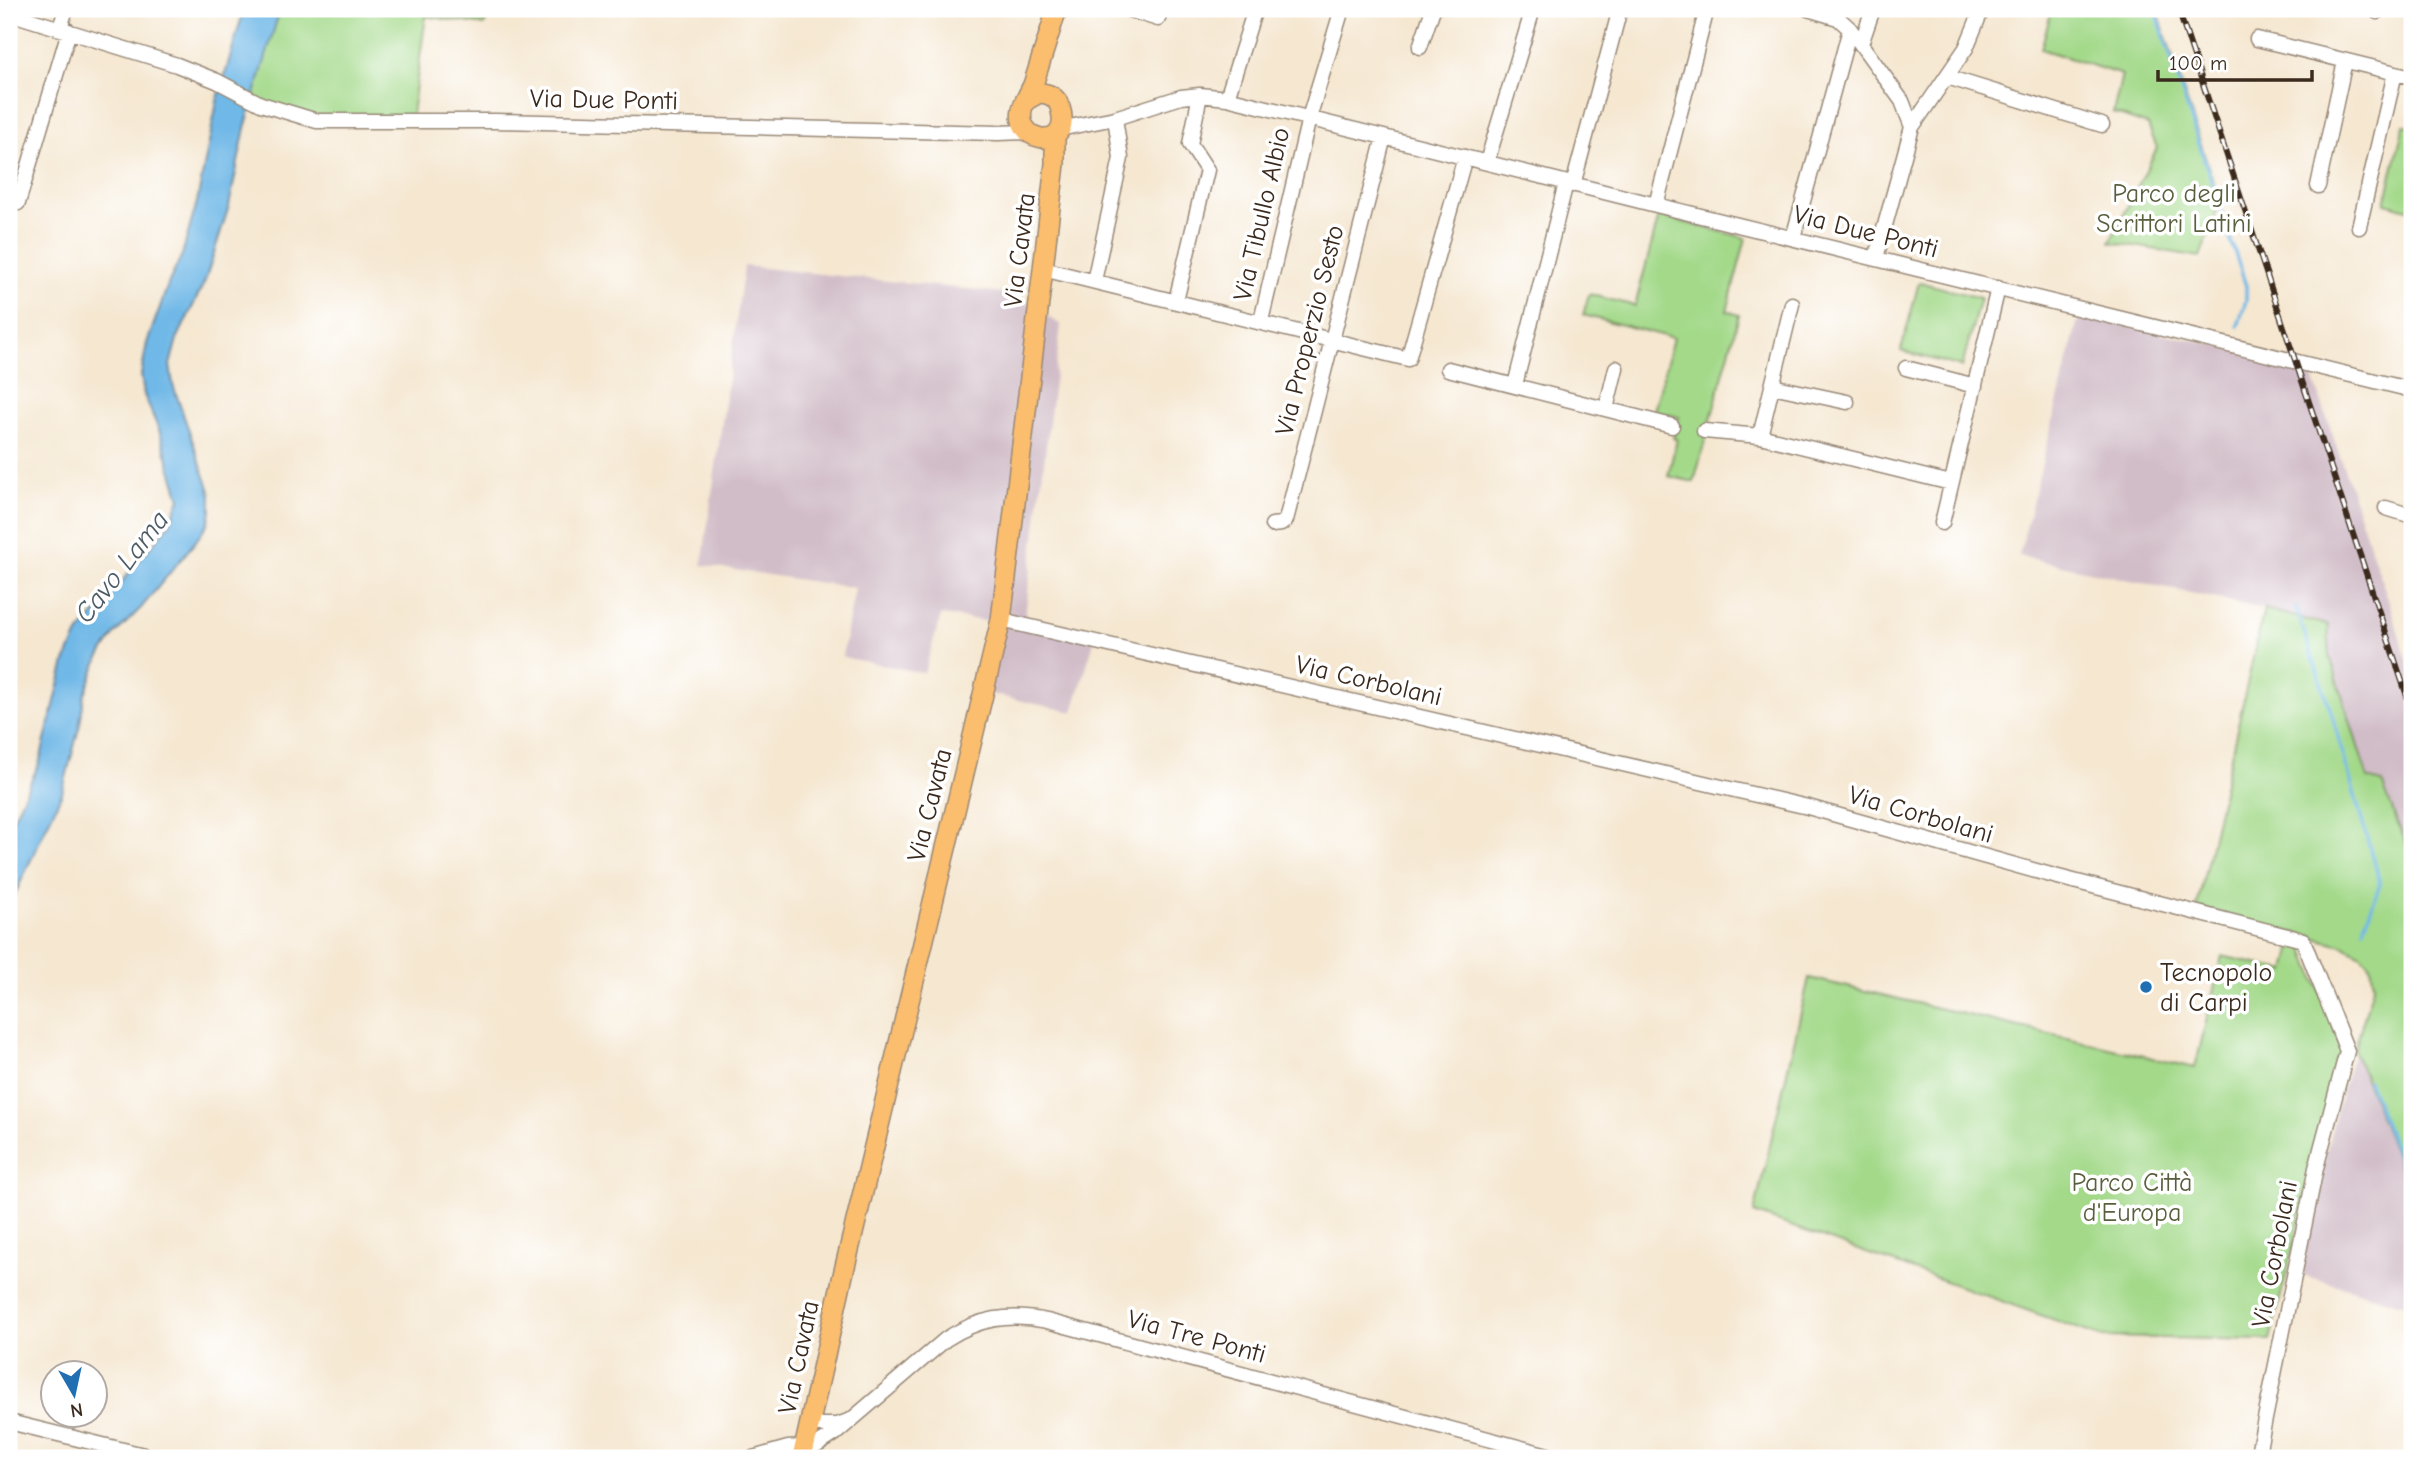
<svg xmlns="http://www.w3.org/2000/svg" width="2421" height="1467" font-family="'Comic Neue',sans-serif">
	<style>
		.industrial { fill: #d1bdc8 }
		.green { fill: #a3d989; stroke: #6f8254; stroke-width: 2 }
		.water { fill: #6fb8e7; stroke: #557182; stroke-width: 2 }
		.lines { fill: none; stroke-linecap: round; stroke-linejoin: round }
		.stream { stroke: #6fb8e7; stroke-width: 3.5 }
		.minor-casing { stroke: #988877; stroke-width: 17 }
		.major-casing { stroke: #988877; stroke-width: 22 }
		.minor { stroke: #fff; stroke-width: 14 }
		.major { stroke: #fbbd6e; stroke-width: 19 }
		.rail-casing { stroke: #3b2a1e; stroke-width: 6 }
		.rail { stroke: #fff; stroke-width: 3.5; stroke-dasharray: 10; stroke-linecap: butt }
		.poi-dot { fill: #1f6fb2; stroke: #fff; stroke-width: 2.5 }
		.labels { text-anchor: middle; stroke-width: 7; stroke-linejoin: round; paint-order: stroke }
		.street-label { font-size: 26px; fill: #3b2a1e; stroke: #fff }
		.park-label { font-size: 26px; fill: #5a5f3e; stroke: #fff }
		.poi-label { font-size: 26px; fill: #3b2a1e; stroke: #fff; text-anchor: start }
		.water-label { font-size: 28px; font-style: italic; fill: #4d5c64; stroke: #fff }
	</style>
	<rect width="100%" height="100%" fill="#fff"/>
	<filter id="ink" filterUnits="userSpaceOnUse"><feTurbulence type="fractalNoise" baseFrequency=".0143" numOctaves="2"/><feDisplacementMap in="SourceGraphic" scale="14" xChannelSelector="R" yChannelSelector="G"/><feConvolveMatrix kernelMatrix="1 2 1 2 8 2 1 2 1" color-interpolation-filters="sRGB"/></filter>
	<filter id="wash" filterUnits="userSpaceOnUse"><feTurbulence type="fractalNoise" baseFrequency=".00686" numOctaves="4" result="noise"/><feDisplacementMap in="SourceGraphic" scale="28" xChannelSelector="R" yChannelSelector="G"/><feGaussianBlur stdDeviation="1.57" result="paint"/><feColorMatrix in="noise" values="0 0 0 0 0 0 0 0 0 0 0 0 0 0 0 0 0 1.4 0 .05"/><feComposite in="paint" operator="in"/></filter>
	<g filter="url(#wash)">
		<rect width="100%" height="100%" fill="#f5e7d0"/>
		<!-- industrial -->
		<path class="industrial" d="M744,266L1012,294L1061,325L1025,616L1097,631L1073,712L986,693L1001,623L941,615L924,673L842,657L855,588L702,565Z
			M2079,316L2241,350L2310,368L2389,602L2412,676V1307L2296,1273L2337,1108L2374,984L2371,966L2362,955L2342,945L2196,911L2264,609L2019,556Z"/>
		<!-- green -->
		<path class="green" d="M280,9H491L484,25L426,16L411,120L308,116L250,108Z
			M2052,9H2157L2220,203L2200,257L2110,242L2157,148L2148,125L2113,113L2122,75L2041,49Z
			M2404,125L2412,127V210L2385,203Z
			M1659,216L1746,238L1727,311L1739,315L1694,482L1668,476L1677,439L1673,438L1679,417L1654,411L1673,338L1583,315L1589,294L1635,306Z
			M1919,282L1980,298L1962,367L1901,351Z
			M2264,609L2328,625L2330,656L2368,779L2382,783L2412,859V1196L2354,1051L2374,984L2371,966L2362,955L2342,945L2197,907Z
			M2293,942L2302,944L2342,1049L2270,1340L2102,1337L1754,1213L1809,978L2195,1068L2222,956L2286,971Z"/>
		<!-- water -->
		<path class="water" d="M244,9H280L245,128L229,206L205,281L177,339L170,365L173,385L211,494V512L208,523L196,541L141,608L115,634L99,658L84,696L80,724L62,793L9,907V827L39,764L65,662L78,634L169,525L180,499L159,430L144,395L141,375L147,343L169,282L182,255L197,202L217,102Z"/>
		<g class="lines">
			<!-- stream -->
			<path class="stream" d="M2155,9L2214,189
				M2221,211L2246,286V300L2238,326
				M2296,608L2331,712L2380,884L2364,928
				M2368,1081L2412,1193"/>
		</g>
	</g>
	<g filter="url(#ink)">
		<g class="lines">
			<defs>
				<path id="minor" d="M1126,9L1158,19L1161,9
					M1808,9L1838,18L1850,29L1902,101L1912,127
					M2377,12L2378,9
					M9,13L177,65L217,81L261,104L317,121H495L998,133L1028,132
					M60,28L66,9
					M2257,39L2412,77
					M1861,44L1873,9
					M1420,47L1433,9
					M1947,77L2102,125
					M1227,98L1255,9
					M1059,129L1115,118L1181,97L1200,95L1227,98L1656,205L2412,390
					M1487,162L1533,9
					M1573,185L1620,9
					M2318,186L2345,61
					M18,203L69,31
					M1656,205L1707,9
					M2359,227L2395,73
					M1793,238L1850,29
					M1876,258L1912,127L1966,48L1982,9
					M1043,269L1408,359L1465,157
					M1094,281L1121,158L1115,118
					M1176,301L1207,170L1190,144L1200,95
					M1261,321L1309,118L1342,9
					M1906,368L1975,386
					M1448,369L1672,426
					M1515,385L1566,183
					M1772,386L1847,402
					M1606,409L1616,368
					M1704,431L1760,436L1951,483
					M1760,436L1792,304
					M2386,508L2412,516
					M1942,523L1998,288
					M1272,525L1281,524L1286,520L1384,137
					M1001,620L1808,807L2054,876L2303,940L2347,1051L2316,1168L2257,1458
					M9,1422L156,1458
					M810,1425H837L848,1421
					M753,1458L788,1448L816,1446L836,1433L946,1339C979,1318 1009,1313 1047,1321L1559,1458"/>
				<path id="major" d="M1039,93C1049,93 1057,97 1060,107C1075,155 1005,143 1025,101Z
					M1025,101L1033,85L1057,9
					M802,1458L843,1275L1001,620L1043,269L1055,164V135"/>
			</defs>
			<!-- minor casing -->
			<use href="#minor" class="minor-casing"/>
			<!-- major casing -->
			<use href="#major" class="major-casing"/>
			<!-- minor -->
			<use href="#minor" class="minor"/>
			<!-- major -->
			<use href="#major" class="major"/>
			<defs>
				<path id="rail" d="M2178,9L2412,711"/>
			</defs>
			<!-- rail casing -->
			<use href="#rail" class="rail-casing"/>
			<!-- rail -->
			<use href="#rail" class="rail"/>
		</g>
	</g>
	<!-- markers -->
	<circle class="poi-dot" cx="2146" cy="987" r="7"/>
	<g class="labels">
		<!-- street labels -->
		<g class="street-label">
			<text transform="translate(604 99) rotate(1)" y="9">Via Due Ponti</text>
			<text transform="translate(1261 214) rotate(-77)" y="9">Via Tibullo Albio</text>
			<text transform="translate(1866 231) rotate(14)" y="9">Via Due Ponti</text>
			<text transform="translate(1019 250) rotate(-83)" y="9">Via Cavata</text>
			<text transform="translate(1309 330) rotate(-76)" y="9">Via Properzio Sesto</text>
			<text transform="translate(1369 680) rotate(13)" y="9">Via Corbolani</text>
			<text transform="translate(929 805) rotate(-76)" y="9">Via Cavata</text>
			<text transform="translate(1921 814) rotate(16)" y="9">Via Corbolani</text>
			<text transform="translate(2274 1254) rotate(-79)" y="9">Via Corbolani</text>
			<text transform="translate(1197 1336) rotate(15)" y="9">Via Tre Ponti</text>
			<text transform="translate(798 1357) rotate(-78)" y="9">Via Cavata</text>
		</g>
		<!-- park labels -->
		<g class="park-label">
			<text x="2174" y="202">Parco degli<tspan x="2174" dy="30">Scrittori Latini</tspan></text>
			<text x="2132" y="1191">Parco Città<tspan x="2132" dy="30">d'Europa</tspan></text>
		</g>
		<!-- poi labels -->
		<g class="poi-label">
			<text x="2160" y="981">Tecnopolo<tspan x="2160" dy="30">di Carpi</tspan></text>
		</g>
		<!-- water labels -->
		<g class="water-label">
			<text transform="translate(121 566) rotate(-52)" y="10">Cavo Lama</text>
		</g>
	</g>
	<!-- margin -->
	<rect width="2421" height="1467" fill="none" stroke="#fff" stroke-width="35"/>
	<!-- north arrow -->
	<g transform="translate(74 1394) rotate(171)"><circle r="33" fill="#ffffff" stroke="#b1aaa5" stroke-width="2"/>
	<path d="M0-5L12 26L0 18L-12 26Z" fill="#1f6fb2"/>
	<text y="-10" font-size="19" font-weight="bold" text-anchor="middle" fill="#3b2a1e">N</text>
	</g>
	<!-- scale -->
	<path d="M2158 70v10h154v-10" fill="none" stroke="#3b2a1e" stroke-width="3.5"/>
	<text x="2169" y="70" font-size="21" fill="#3b2a1e" stroke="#ffffff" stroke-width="5" paint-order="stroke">100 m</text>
</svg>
